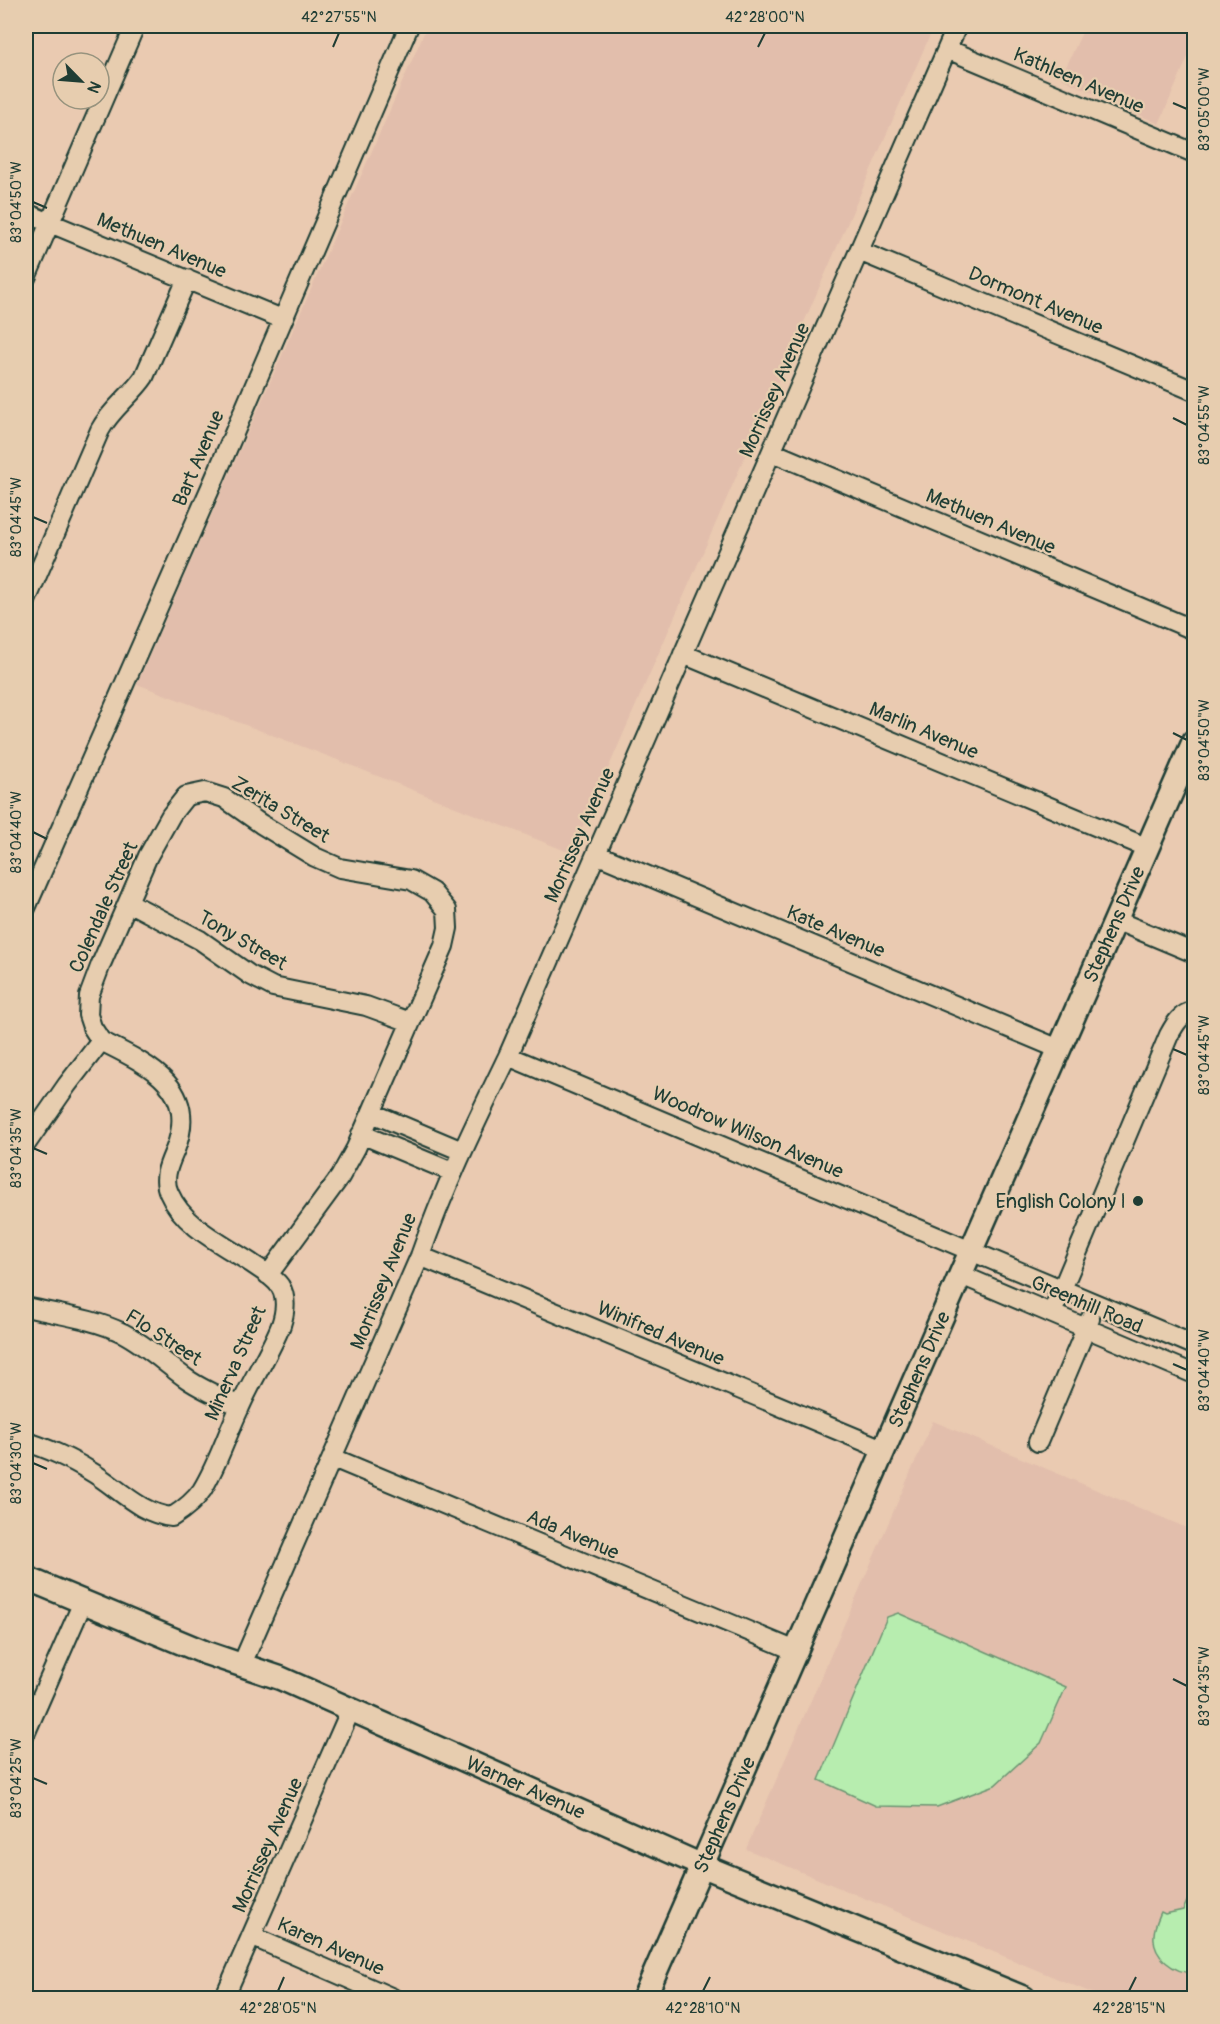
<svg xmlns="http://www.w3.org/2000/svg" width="1220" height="2024" font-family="Pangolin,sans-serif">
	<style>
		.built { fill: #e2beac }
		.green { fill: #b7edaf; stroke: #6b9572; stroke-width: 1.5 }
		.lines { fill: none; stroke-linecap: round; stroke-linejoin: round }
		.minor-casing { stroke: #1f3d34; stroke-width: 22 }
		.tertiary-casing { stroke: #1f3d34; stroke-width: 27 }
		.minor { stroke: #e7cdaf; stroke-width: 18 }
		.tertiary { stroke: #e7cdaf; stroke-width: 22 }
		.ticks { fill: none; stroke: #1f3d34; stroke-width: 2 }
		.poi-dot { fill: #1f3d34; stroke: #e7cdaf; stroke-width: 2 }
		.labels { text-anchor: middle; stroke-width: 4.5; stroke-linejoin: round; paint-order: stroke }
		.street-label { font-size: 20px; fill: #1f3d34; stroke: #e7cdaf }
		.poi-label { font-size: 20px; fill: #1f3d34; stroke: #e7cdaf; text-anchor: end }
		.neatline { fill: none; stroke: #1f3d34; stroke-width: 2 }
		.ticks-label { font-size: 15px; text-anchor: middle; fill: #1f3d34 }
	</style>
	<rect width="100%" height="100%" fill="#eacab1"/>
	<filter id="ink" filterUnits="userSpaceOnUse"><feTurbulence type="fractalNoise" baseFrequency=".0167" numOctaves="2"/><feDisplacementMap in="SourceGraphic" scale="12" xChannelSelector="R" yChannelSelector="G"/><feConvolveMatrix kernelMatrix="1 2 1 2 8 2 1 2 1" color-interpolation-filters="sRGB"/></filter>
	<g filter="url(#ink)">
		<!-- built -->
		<path class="built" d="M427,26H934L571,853L330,757L137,684Z
			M1085,26H1194V43L1159,124L1061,78Z
			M933,1421L1194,1531V1998H1104L746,1849Z"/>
		<!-- green -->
		<path class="green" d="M898,1613L1066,1687L1041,1743L995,1785L937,1807L876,1806L819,1780L887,1617Z
			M1190,1895L1194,1897V1973C1174,1973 1152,1957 1154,1935C1154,1927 1158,1919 1161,1912L1165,1914L1183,1910Z"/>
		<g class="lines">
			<defs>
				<path id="minor" d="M947,49L1194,153
					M26,213L282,319
					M859,251L1194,391
					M26,278L135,26
					M772,452L1194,630
					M26,601L100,430C111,409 131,396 144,377L187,279
					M683,654L1148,848
					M596,854L1059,1049
					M128,902L200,940L250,975L273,987L366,1006L410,1022
					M26,908L214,480L409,26
					M1115,920L1194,953
					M101,1041L92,1027L88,1015L89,996L101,964L148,856L171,815L186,796L205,792L224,798L261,824L315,857L340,868L411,880L432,892L447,910L448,928L444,946L356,1148L340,1177L268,1275
					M508,1056L1194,1345
					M372,1113L462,1151
					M361,1134L452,1172
					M26,1144L67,1085L101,1041
					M420,1256L885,1450
					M961,1275L1194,1374
					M26,1307C59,1315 92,1318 123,1333C146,1345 166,1364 187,1379C203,1390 222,1398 240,1406
					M1052,1313L1169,1035C1175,1024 1181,1013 1194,1011
					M26,1442C45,1447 73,1460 90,1471C118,1487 138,1513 172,1517C183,1510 194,1502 202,1490C218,1464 227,1434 240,1407C252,1379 270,1353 281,1325C285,1313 287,1297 280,1286C273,1276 261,1270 251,1263C222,1244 183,1226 169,1193C162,1178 169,1164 175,1150C200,1087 147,1064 101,1041
					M1038,1442L1090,1319
					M333,1458L796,1651
					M242,1664L420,1256C444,1187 476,1122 508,1056L957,26
					M26,1732L83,1602
					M251,1936L393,1998
					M224,1998L351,1709"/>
				<g id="tertiary">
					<path id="s1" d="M26,1578L206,1653L280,1678L703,1866L1024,1998"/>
					<path id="s2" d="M644,1998L1194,741"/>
				</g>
			</defs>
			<!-- minor casing -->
			<use href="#minor" class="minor-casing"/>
			<!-- tertiary casing -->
			<use href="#tertiary" class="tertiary-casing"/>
			<!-- minor -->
			<use href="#minor" class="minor"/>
			<!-- tertiary -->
			<use href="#tertiary" class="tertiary"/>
		</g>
	</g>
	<!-- ticks -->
	<path class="ticks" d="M333,47L339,33M758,47L765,33M1173,103L1187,109M33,202L47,208M1173,418L1187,425M33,517L47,523M1173,733L1187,740M33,832L47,839M1173,1049L1187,1055M33,1148L47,1154M1173,1364L1187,1370M33,1463L47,1469M1173,1679L1187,1686M33,1778L47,1784M278,1991L284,1977M703,1991L710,1977M1129,1991L1136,1977"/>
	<!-- markers -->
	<circle class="poi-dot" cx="1138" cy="1201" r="6"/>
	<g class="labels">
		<!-- street labels -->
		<g class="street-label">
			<text transform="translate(1079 80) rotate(23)" y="7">Kathleen Avenue</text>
			<text transform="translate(162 245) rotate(23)" y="7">Methuen Avenue</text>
			<text transform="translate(1036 300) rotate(23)" y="7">Dormont Avenue</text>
			<text transform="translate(774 390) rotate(-66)" y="7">Morrissey Avenue</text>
			<text transform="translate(198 458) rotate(-67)" y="7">Bart Avenue</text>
			<text transform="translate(991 521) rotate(23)" y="7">Methuen Avenue</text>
			<text transform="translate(924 730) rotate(23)" y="7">Marlin Avenue</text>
			<text transform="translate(281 809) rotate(31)" y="7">Zerita Street</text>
			<text transform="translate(579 835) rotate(-66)" y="7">Morrissey Avenue</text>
			<text transform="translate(103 907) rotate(-66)" y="7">Colendale Street</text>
			<text dy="7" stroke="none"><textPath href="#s2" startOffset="1172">Stephens Drive</textPath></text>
			<text transform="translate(836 931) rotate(23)" y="7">Kate Avenue</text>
			<text transform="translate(243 940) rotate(30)" y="7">Tony Street</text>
			<text transform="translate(748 1132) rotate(23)" y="7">Woodrow Wilson Avenue</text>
			<text transform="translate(383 1281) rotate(-68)" y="7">Morrissey Avenue</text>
			<text transform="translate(1087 1304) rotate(23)" y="7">Greenhill Road</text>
			<text transform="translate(661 1333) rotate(23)" y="7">Winifred Avenue</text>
			<text transform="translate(164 1337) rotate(33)" y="7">Flo Street</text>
			<text transform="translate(235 1363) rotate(-66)" y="7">Minerva Street</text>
			<text dy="7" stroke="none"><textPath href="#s2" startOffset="686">Stephens Drive</textPath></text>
			<text transform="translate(573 1534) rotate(23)" y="7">Ada Avenue</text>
			<text dy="7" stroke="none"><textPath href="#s1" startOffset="542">Warner Avenue</textPath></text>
			<text dy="7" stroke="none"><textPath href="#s2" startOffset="200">Stephens Drive</textPath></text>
			<text transform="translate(267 1845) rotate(-66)" y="7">Morrissey Avenue</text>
			<text transform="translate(331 1946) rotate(24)" y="7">Karen Avenue</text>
		</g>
		<!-- poi labels -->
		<g class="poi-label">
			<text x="1126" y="1208">English Colony I</text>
		</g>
	</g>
	<!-- margin -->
	<rect width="1220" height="2024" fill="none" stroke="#e7cdaf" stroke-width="66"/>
	<!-- north arrow -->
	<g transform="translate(81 81) rotate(115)"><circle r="28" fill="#e7cdaf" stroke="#97937e" stroke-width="1.5"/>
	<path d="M0-4.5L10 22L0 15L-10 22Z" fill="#1f3d34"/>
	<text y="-9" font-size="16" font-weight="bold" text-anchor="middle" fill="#1f3d34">N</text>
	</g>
	<rect x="33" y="33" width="1154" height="1958" class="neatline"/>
	<g class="ticks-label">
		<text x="339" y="22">42°27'55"N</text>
		<text x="765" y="22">42°28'00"N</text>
		<text transform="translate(1204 109) rotate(-90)" y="5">83°05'00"W</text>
		<text transform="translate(16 202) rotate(-90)" y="5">83°04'50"W</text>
		<text transform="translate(1204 425) rotate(-90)" y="5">83°04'55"W</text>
		<text transform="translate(16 517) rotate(-90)" y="5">83°04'45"W</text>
		<text transform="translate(1204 740) rotate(-90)" y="5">83°04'50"W</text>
		<text transform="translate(16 832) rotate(-90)" y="5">83°04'40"W</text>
		<text transform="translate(1204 1055) rotate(-90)" y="5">83°04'45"W</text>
		<text transform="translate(16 1148) rotate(-90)" y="5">83°04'35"W</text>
		<text transform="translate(1204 1370) rotate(-90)" y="5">83°04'40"W</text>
		<text transform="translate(16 1463) rotate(-90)" y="5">83°04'30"W</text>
		<text transform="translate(1204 1686) rotate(-90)" y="5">83°04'35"W</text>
		<text transform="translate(16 1778) rotate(-90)" y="5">83°04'25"W</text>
		<text x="278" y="2013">42°28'05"N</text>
		<text x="703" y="2013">42°28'10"N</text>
		<text x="1129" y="2013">42°28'15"N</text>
	</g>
</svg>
